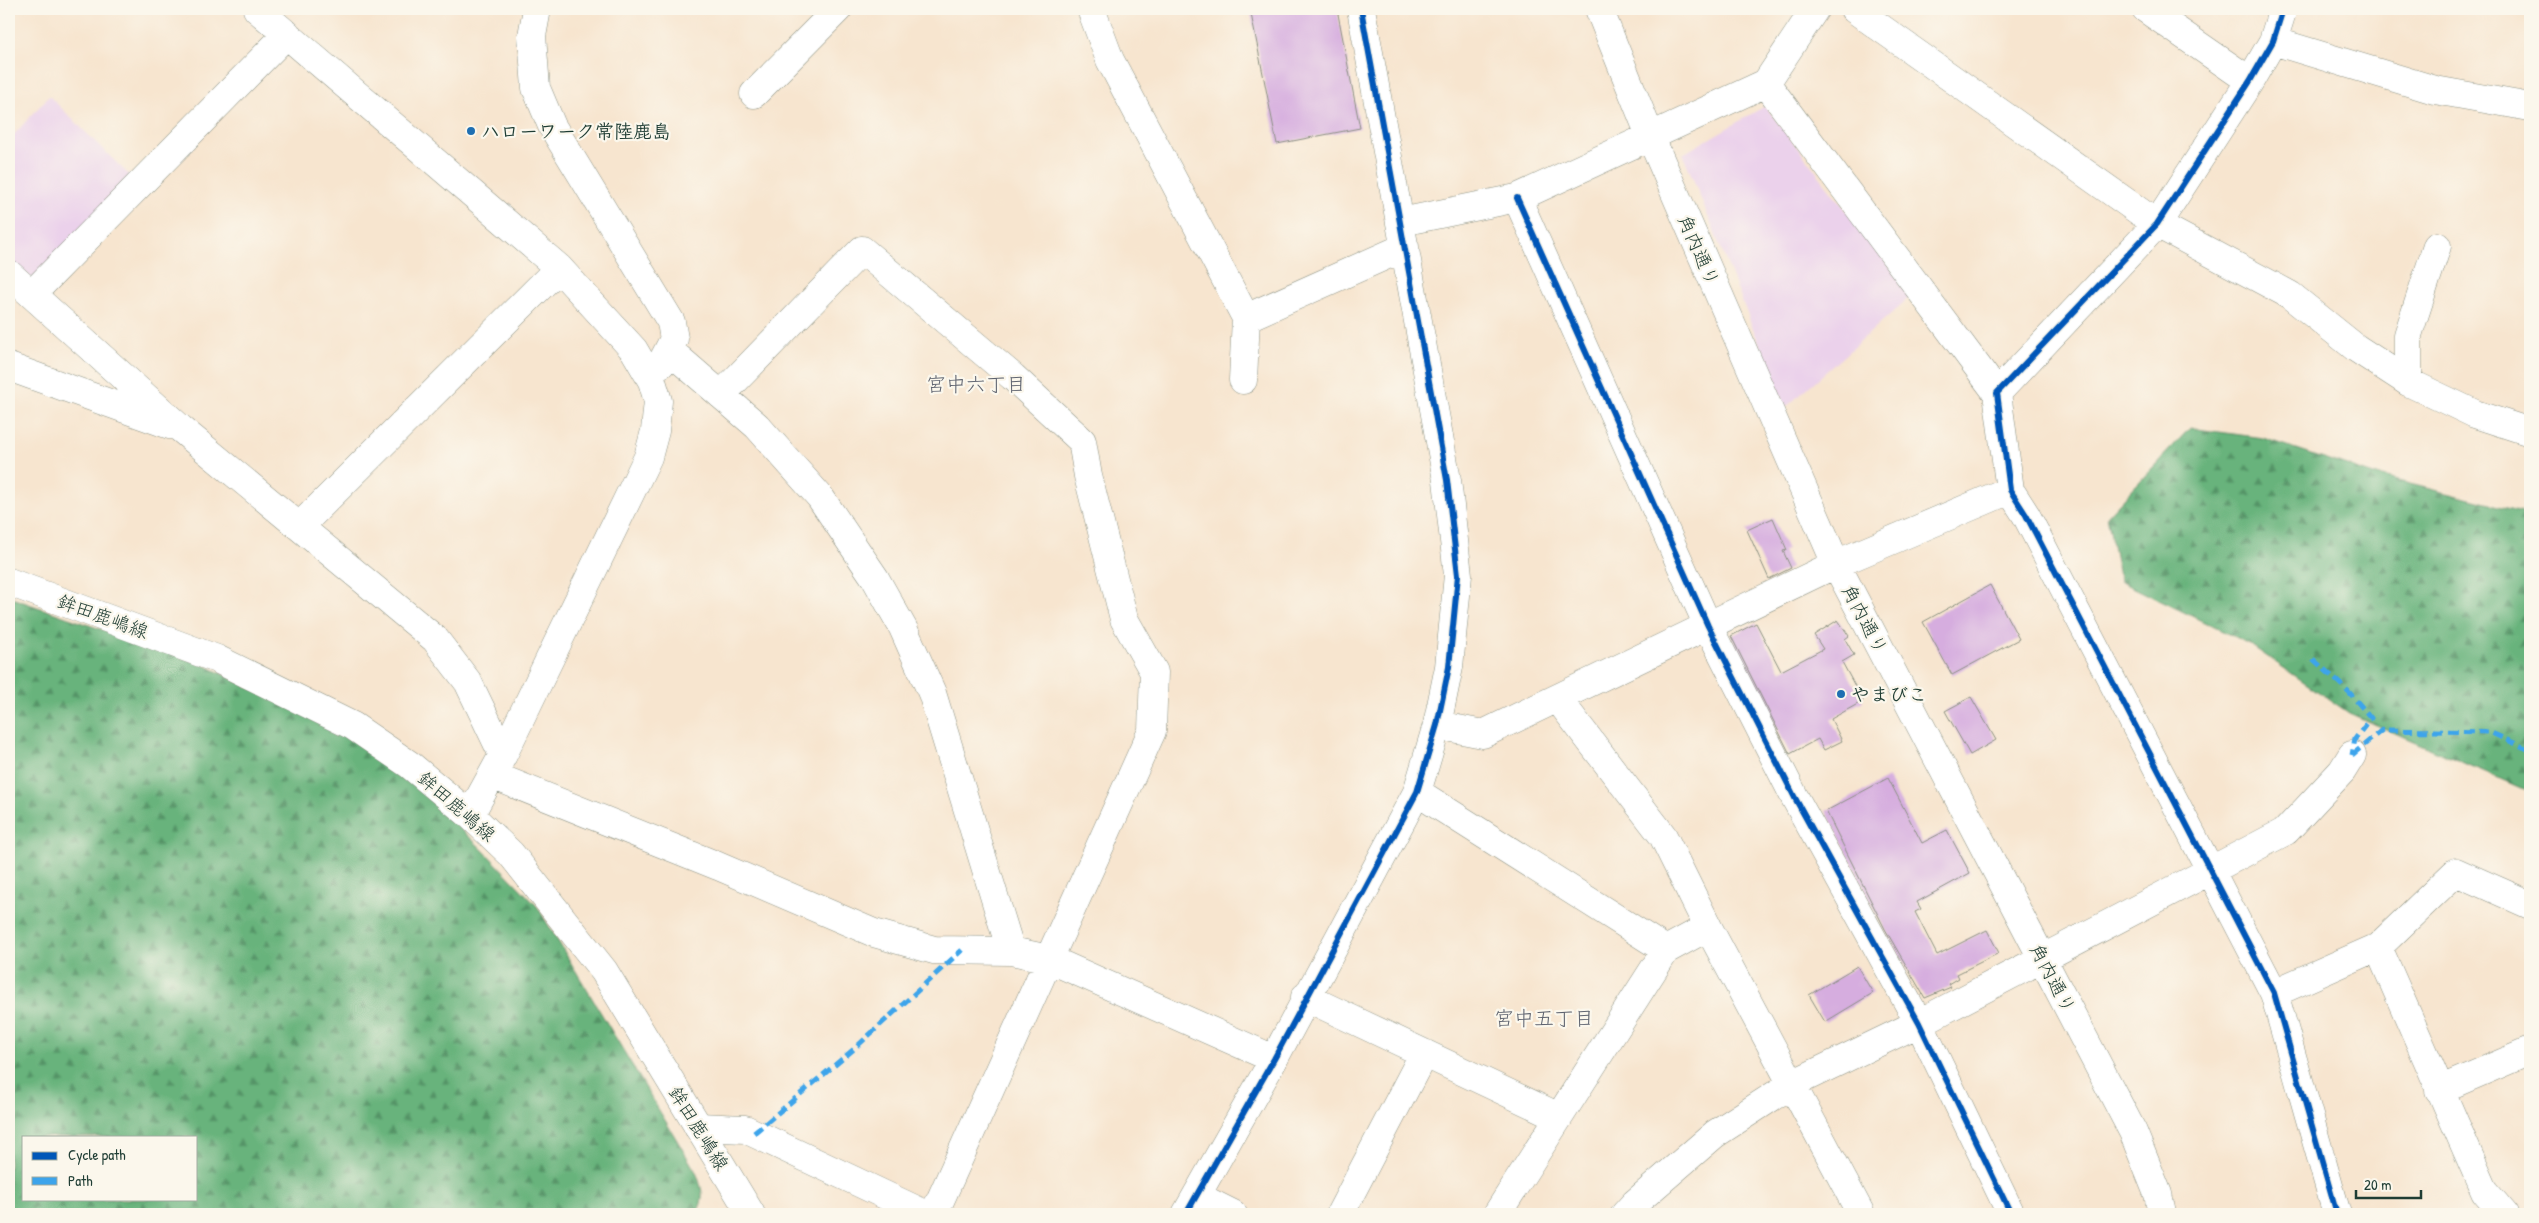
<svg xmlns="http://www.w3.org/2000/svg" width="2539" height="1223" font-family="'Patrick Hand','Klee One',sans-serif">
	<style>
		.built { fill: #ebd1eb }
		.forest { fill: url(#forest-firs); stroke: #437858; fill-rule: evenodd }
		.building { fill: #d6addf }
		.lines { fill: none; stroke-linecap: round; stroke-linejoin: round }
		.minor-casing { stroke: #8b9182; stroke-width: 29 }
		.major-casing { stroke: #8b9182; stroke-width: 29 }
		.minor { stroke: #fff; stroke-width: 28 }
		.major { stroke: #fff; stroke-width: 28 }
		.quiet { stroke: #3da4eb; stroke-width: 5; stroke-dasharray: 10 5; stroke-linecap: butt }
		.cycleway-casing { stroke: #fbf7ec; stroke-width: 9 }
		.cycleway { stroke: #0057b8; stroke-width: 6 }
		.poi-dot { fill: #1f6fb2; stroke: #fbf7ec; stroke-width: 2 }
		.labels { text-anchor: middle; stroke-width: 4.5; stroke-linejoin: round; paint-order: stroke }
		.poi-label { font-size: 19px; font-weight: bold; fill: #1f3d34; stroke: #fbf7ec; text-anchor: start }
		.street-label { font-size: 19px; fill: #1f3d34; stroke: #fbf7ec }
		.neighbourhood-label { font-size: 20px; fill: #5f6470; stroke: #fbf7ec }
	</style>
	<defs>
		<pattern id="forest-firs" width="22" height="20" patternUnits="userSpaceOnUse" patternTransform="scale(1.25)"><rect width="22" height="20" fill="#67b37c"/><path d="M5 1l3.5 6h-7zM16 11l3.5 6h-7z" fill="#549366"/></pattern>
	</defs>
	<rect width="100%" height="100%" fill="#fbf7ec"/>
	<filter id="ink" filterUnits="userSpaceOnUse"><feTurbulence type="fractalNoise" baseFrequency=".02" numOctaves="2"/><feDisplacementMap in="SourceGraphic" scale="10" xChannelSelector="R" yChannelSelector="G"/><feConvolveMatrix kernelMatrix="1 2 1 2 8 2 1 2 1" color-interpolation-filters="sRGB"/></filter>
	<filter id="wash" filterUnits="userSpaceOnUse"><feTurbulence type="fractalNoise" baseFrequency=".0096" numOctaves="4" result="noise"/><feDisplacementMap in="SourceGraphic" scale="20" xChannelSelector="R" yChannelSelector="G"/><feGaussianBlur stdDeviation="1.12" result="paint"/><feColorMatrix in="noise" values="0 0 0 0 0 0 0 0 0 0 0 0 0 0 0 0 0 1.4 0 .05"/><feComposite in="paint" operator="in"/></filter>
	<g filter="url(#wash)">
		<rect width="100%" height="100%" fill="#f7e5cf"/>
		<!-- built -->
		<path class="built" d="M49,96L132,178L35,282L9,259V140Z
			M1765,106L1912,295L1785,408L1683,154Z"/>
		<!-- forest -->
		<path class="forest" d="M2190,428L2263,438L2374,475L2530,514V792L2349,713L2249,644L2120,581L2107,516Z
			M9,597L206,666L349,737L404,775L483,850L537,906L696,1172C702,1189 706,1198 696,1214H9ZM24,1137H196V1199H24Z"/>
		<g id="blocks">
			<!-- building -->
			<path class="building" d="M1250,9H1337L1360,128L1277,144Z
				M1773,518L1787,550L1783,551L1791,568L1769,579L1747,530Z
				M1990,585L2019,639L1952,675L1923,622Z
				M1838,620L1849,636L1845,639L1854,655L1842,662L1863,701L1831,719L1842,741L1824,750L1818,739L1790,754L1731,636L1756,623L1781,671L1823,649L1814,635Z
				M1971,697L1996,740L1970,755L1945,711Z
				M1888,778L1922,843L1947,830L1970,873L1917,902L1921,909L1915,912L1937,955L1987,930L1999,953L1957,974L1959,978L1949,984L1951,987L1925,998L1885,929L1826,811Z
				M1857,966L1873,993L1825,1022L1809,995Z"/>
		</g>
	</g>
	<g filter="url(#ink)">
		<use href="#blocks" fill-opacity="0" stroke="#8b9182" stroke-width="1"/>
		<g class="lines">
			<defs>
				<path id="minor" d="M257,9L559,268L634,350L652,381L658,401L655,431L648,457L503,755L470,815
					M537,9L532,36L536,88L552,126L671,322L674,339L661,364
					M1091,9L1110,60L1246,318L1243,380
					M1599,9L1651,138L1836,564L2133,1132L2158,1194L2162,1214
					M1854,9L2157,224L2290,295L2356,348L2408,382L2475,414L2530,432
					M2146,9L2250,81
					M2283,9L2273,41L2250,81L2157,224L1997,393L2010,490L2026,515L2274,993L2337,1214
					M2273,41L2435,90L2530,107
					M1766,83L1997,393
					M754,94L838,9
					M1517,198L1708,626L1795,798L1919,1023L2011,1214
					M1401,222L1517,198L1766,83L1815,9
					M9,274L181,429L435,639L468,682L503,755
					M32,294L287,34
					M1246,318L1405,247
					M669,350L757,426L820,497L875,578L903,628L932,693L1011,951
					M9,367L170,425
					M2408,382V335L2437,246
					M721,395L862,250L1013,377L1082,441L1088,476L1124,619L1154,672L1152,731L1049,959L1274,1059
					M300,526L559,268
					M1558,699L1663,836L1708,927L1861,1214
					M1437,725L1483,734L1836,564L2010,490
					M492,775L718,866L874,933L934,950L1011,951L1049,959L934,1214
					M1417,792L1666,950
					M2378,947L2485,1192L2504,1214
					M2274,993L2378,947L2456,872L2530,905
					M1305,997L1559,1117
					M2439,1090L2530,1051
					M698,1127L745,1129L925,1214
					M1197,1196L1233,1214
					M1186,1214L1274,1059L1417,792L1437,725L1449,667L1458,575L1447,480L1361,9
					M1340,1214L1424,1053
					M1497,1214L1666,950L1708,927
					M1625,1214L1635,1203L1715,1134L1792,1084L1919,1023L2286,831L2342,771L2352,755"/>
				<path id="major" d="M9,582L217,659L353,726L410,765L470,815L511,854L604,971L751,1214"/>
			</defs>
			<!-- minor casing -->
			<use href="#minor" class="minor-casing"/>
			<!-- major casing -->
			<use href="#major" class="major-casing"/>
			<!-- minor -->
			<use href="#minor" class="minor"/>
			<!-- major -->
			<use href="#major" class="major"/>
			<!-- quiet -->
			<path class="quiet" d="M2313,659L2349,692L2371,718L2355,739L2352,755
				M2352,755L2382,730L2489,732L2530,750
				M754,1133L854,1049L962,950"/>
			<defs>
				<path id="cycleway" d="M2283,9L2273,41L2250,81L2157,224L1997,393L2010,490L2026,515L2274,993L2337,1214
					M1517,198L1708,626L1795,798L1919,1023L2011,1214
					M1186,1214L1274,1059L1417,792L1437,725L1449,667L1458,575L1447,480L1361,9"/>
			</defs>
			<!-- cycleway casing -->
			<use href="#cycleway" class="cycleway-casing"/>
			<!-- cycleway -->
			<use href="#cycleway" class="cycleway"/>
		</g>
	</g>
	<!-- markers -->
	<g class="poi-dot">
		<circle cx="471" cy="131" r="5"/>
		<circle cx="1841" cy="694" r="5"/>
	</g>
	<g class="labels">
		<!-- poi labels -->
		<g class="poi-label">
			<text x="481" y="138">ハローワーク常陸鹿島</text>
			<text x="1851" y="701">やまびこ</text>
		</g>
		<!-- street labels -->
		<g class="street-label">
			<text transform="translate(1699 250) rotate(66)" y="7">角内通り</text>
			<text transform="translate(103 616) rotate(20)" y="7">鉾田鹿嶋線</text>
			<text transform="translate(1865 619) rotate(62)" y="7">角内通り</text>
			<text transform="translate(457 806) rotate(41)" y="7">鉾田鹿嶋線</text>
			<text transform="translate(2053 978) rotate(62)" y="7">角内通り</text>
			<text transform="translate(699 1128) rotate(58)" y="7">鉾田鹿嶋線</text>
		</g>
		<!-- neighbourhood labels -->
		<g class="neighbourhood-label">
			<text x="976" y="391">宮中六丁目</text>
			<text x="1544" y="1025">宮中五丁目</text>
		</g>
	</g>
	<!-- margin -->
	<rect width="2539" height="1223" fill="none" stroke="#fbf7ec" stroke-width="30"/>
	<!-- legend -->
	<rect x="22" y="1136" width="175" height="65" fill="#fbf7ec" stroke="#a3ada2"/>
	<rect x="32" y="1152" width="25" height="8" fill="#0057b8" stroke="#a3ada2"/>
	<text x="68" y="1160" font-size="15" fill="#1f3d34">Cycle path</text>
	<rect x="32" y="1177" width="25" height="8" fill="#3da4eb" stroke="#a3ada2"/>
	<text x="68" y="1186" font-size="15" fill="#1f3d34">Path</text>
	<!-- scale -->
	<path d="M2356 1190v8h65v-8" fill="none" stroke="#1f3d34" stroke-width="2.5"/>
	<text x="2364" y="1190" font-size="15" fill="#1f3d34" stroke="#fbf7ec" stroke-width="4" paint-order="stroke">20 m</text>
</svg>
